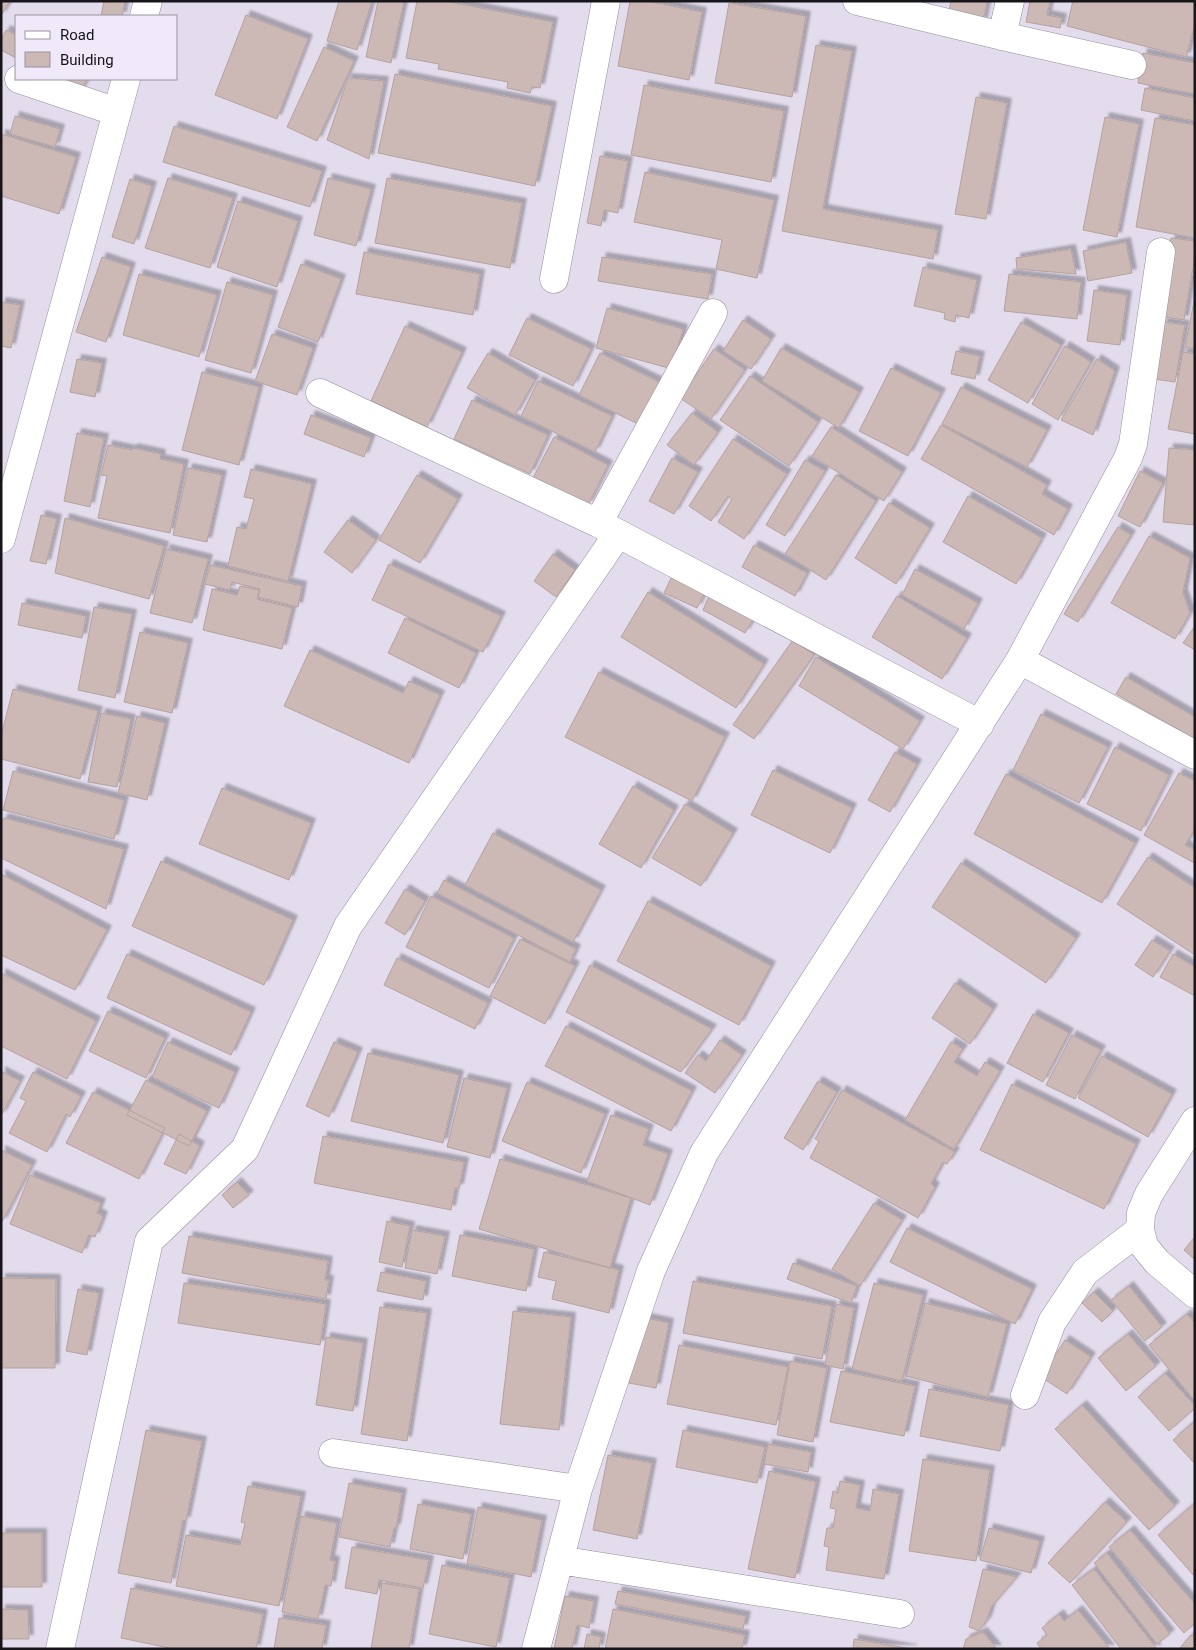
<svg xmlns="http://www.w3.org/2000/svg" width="1196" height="1650" font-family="Roboto,sans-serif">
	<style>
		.building { fill: #ccb8b4; stroke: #b5a29e; filter: url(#shadow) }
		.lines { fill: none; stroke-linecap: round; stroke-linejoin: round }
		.street-casing { stroke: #948d9c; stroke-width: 29 }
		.street { stroke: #fff; stroke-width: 28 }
	</style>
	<defs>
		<filter id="shadow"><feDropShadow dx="4.5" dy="-4.5" stdDeviation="1" flood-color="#0004"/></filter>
	</defs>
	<rect width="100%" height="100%" fill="#e3dced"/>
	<!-- building -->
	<path class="building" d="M1,1H10L1,16Z
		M104,1H125L122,16H101Z
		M339,1H372L357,50L327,41Z
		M378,1H404L391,63L366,57Z
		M417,1H445L553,22L540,88L532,87L530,93L507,88L508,82L438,69L439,64L406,58Z
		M630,1H647L702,12L689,80L618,66Z
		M951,1H987L983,22L948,15Z
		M1030,1H1050L1047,15L1062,18L1060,28L1026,22Z
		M1073,1H1195V24L1186,57L1067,26Z
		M729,3L806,16L792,97L715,83Z
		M246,15L308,39L277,119L215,95Z
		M6,30L16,35V58L1,50V40Z
		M816,45L852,51L823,209L938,230L933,259L782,231Z
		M324,47L354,61L317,141L287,127Z
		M1143,53L1195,63V94L1138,83Z
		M395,74L552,106L535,186L378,153Z
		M348,78L384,81L369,159L327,140Z
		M58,79H87L81,91Z
		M644,85L784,111L771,182L631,155Z
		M1145,88L1195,98V121L1141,110Z
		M976,97L1007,103L986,219L955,214Z
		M15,116L60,129L55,147L10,134Z
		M1105,117L1139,124L1117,237L1083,230Z
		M1155,118L1195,125V238L1136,227Z
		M174,126L322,171L310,207L163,162Z
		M1,134L76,157L59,214L1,196Z
		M600,156L628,161L618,213L604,210L601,226L587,223Z
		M645,172L774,200L757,278L716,269L722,240L634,222Z
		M168,178L233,198L210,268L145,248Z
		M328,178L371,189L356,246L314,235Z
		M387,178L522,203L510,268L375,243Z
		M130,179L152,186L134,244L112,237Z
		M238,201L298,221L277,287L217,267Z
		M1171,238L1195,241V256L1184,320L1159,316Z
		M1126,242L1132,273L1088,281L1083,251Z
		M1071,249L1076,274L1017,269L1016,258Z
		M364,252L480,274L473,315L356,294Z
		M102,257L131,267L106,342L76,332Z
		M602,257L712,274L708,299L598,281Z
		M301,264L341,279L318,342L278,327Z
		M923,267L977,280L969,318L956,315L955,322L944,319L945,313L914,306Z
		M139,274L217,295L199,357L123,335Z
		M1009,274L1081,282L1077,319L1004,311Z
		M227,282L273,295L251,373L205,360Z
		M1094,290L1127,295L1120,345L1087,341Z
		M1195,296V349L1185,347Z
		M1,302L20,305L11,348L1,346Z
		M607,308L683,329L672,369L596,348Z
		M527,318L591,349L573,386L509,355Z
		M743,320L771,339L751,369L723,351Z
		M1021,322L1061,345L1028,403L988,380Z
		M1163,322L1185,325L1175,382L1154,379Z
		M405,326L462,352L427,427L371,401Z
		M272,334L313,348L297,395L255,381Z
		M1065,346L1091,362L1058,420L1032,404Z
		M781,348L859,392L839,428L762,381Z
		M714,349L745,370L711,419L680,398Z
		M956,351L980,356L975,379L951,374Z
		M1183,352L1195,354V434L1168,429Z
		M488,353L535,380L515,415L467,388Z
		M600,353L663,384L642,426L579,395Z
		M77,359L102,363L95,397L70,392Z
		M1097,359L1115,371L1093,435L1061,420Z
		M891,368L941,393L908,456L859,431Z
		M202,372L259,387L239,465L182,450Z
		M750,376L818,422L789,466L720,420Z
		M538,381L612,416L595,452L521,416Z
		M961,387L1047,430L1027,467L942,424Z
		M472,400L548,435L530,474L454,439Z
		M692,413L718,432L694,465L667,445Z
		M311,415L371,438L364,457L304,434Z
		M941,425L1047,485L1042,494L1068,509L1054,535L921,459Z
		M831,427L902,472L884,501L812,456Z
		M77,433L104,438L90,507L64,501Z
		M554,437L608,465L588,505L533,478Z
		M733,439L787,474L744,539L718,522L732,499L728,496L711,521L689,506Z
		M108,445L132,450L133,448L161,454L160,459L184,464L170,533L98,518L107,476L101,475Z
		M1169,448L1195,450V525L1163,522Z
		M672,458L698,472L674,514L649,501Z
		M805,460L825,471L785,536L766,525Z
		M188,468L222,475L207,542L173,535Z
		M251,469L312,484L288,581L228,566L237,527L246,529L254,499L244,497Z
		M1140,471L1163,483L1140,527L1118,516Z
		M417,475L458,499L420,563L379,540Z
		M836,475L876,501L826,580L785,554Z
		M968,496L1042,538L1016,584L943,542Z
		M889,503L930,528L896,584L855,558Z
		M41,515L57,519L46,564L30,561Z
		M65,518L164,546L149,599L55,573Z
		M348,520L376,540L352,573L324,552Z
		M1118,527L1131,535L1078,622L1064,614Z
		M1149,536L1190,558L1183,593L1190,613L1175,639L1111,603Z
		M754,545L807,573L795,596L742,567Z
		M166,549L208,559L192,623L150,613Z
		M553,554L575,570L556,597L534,581Z
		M389,564L501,616L483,652L372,600Z
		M210,565L302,586L298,607L258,597L260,589L232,582L230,590L205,584Z
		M915,569L978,603L964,629L902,595Z
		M674,572L707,588L697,608L664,593Z
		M240,586L259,590L257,599L292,608L282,649L203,630L212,589L237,595Z
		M713,587L757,613L745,633L703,610Z
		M648,592L764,664L736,708L621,637Z
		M897,596L967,638L942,679L872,637Z
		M22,603L86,616L82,638L18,625Z
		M94,607L132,614L115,698L78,690Z
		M405,618L476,653L459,688L388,653Z
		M1195,626V650L1183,643Z
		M140,632L188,643L172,713L124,702Z
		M793,640L814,655L754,739L733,725Z
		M310,650L403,693L409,681L440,695L409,763L284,706Z
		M816,657L920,721L903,749L799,686Z
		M599,672L725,737L692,801L565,737Z
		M1126,677L1195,717V739L1116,694Z
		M13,689L98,711L80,779L1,759V736Z
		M101,713L131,719L117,787L88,782Z
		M1041,714L1108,747L1079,803L1013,770Z
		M137,716L165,723L147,800L118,793Z
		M1115,747L1169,775L1141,831L1087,804Z
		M895,752L917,764L890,812L868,800Z
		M773,770L852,808L830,853L751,815Z
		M13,771L124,800L114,839L3,810Z
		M1179,773L1195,781V829L1185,845L1195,850L1194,863L1144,835Z
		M1006,774L1135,843L1102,903L974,834Z
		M633,786L674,810L641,868L599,844Z
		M222,788L311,823L289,880L199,844Z
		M685,804L733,833L701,886L652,858Z
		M4,818L124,849L106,909L1,858V823Z
		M493,833L601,890L573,942L465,885Z
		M1148,857L1195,888V955L1117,904Z
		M161,861L293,920L264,985L132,926Z
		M961,863L1076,938L1046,983L932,907Z
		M1,874L107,930L75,990L1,955Z
		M444,880L576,949L570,962L437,893Z
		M405,889L425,901L405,935L385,923Z
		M431,896L514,938L489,988L406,947Z
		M648,901L771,966L739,1025L617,961Z
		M520,939L575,966L545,1024L490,996Z
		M1152,940L1170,951L1153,977L1135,965Z
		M127,954L251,1012L231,1055L107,998Z
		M1173,954L1195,967V996L1160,977Z
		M397,958L488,1003L475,1029L384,985Z
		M590,965L712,1029L681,1072L566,1012Z
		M1,973L96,1021L67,1079L1,1046Z
		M955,983L993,1009L970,1044L932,1018Z
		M108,1011L165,1038L146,1078L89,1051Z
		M1033,1014L1069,1033L1043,1082L1007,1063Z
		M566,1026L692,1091L671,1131L545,1066Z
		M1072,1035L1101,1050L1075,1099L1046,1085Z
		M720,1040L742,1055L715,1093L685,1073L698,1055L706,1061Z
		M168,1042L235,1072L219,1108L152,1077Z
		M334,1042L358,1052L329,1117L306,1106Z
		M951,1042L963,1049L954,1062L977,1076L985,1062L1000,1071L954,1149L905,1120Z
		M368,1053L459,1075L443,1143L351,1121Z
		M1102,1056L1172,1094L1148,1137L1078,1098Z
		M1,1071L20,1081L1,1116Z
		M33,1072L81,1096L70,1117L66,1114L47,1152L9,1133L26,1101L20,1098Z
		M464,1078L507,1088L490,1158L447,1147Z
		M146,1080L207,1111L189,1146L127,1115Z
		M818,1081L837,1092L803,1150L784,1138Z
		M527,1082L605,1114L581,1173L502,1141Z
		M1012,1084L1136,1144L1104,1209L980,1150Z
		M842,1090L955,1152L947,1164L943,1162L931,1184L935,1187L918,1218L810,1158L819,1141L815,1139Z
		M93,1092L165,1128L139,1179L66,1143Z
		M611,1115L649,1129L643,1145L668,1154L650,1205L587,1181Z
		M179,1134L200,1146L186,1174L164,1164Z
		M323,1136L464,1162L459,1188H455L451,1210L314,1183Z
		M1,1150L32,1165L2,1222H1Z
		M500,1159L631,1198L610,1268L479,1229Z
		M30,1175L101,1203L97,1213L103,1216L95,1237L89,1235L82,1253L10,1224Z
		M237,1182L249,1195L233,1208L222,1195Z
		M874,1203L902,1220L860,1286L832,1269Z
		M387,1221L410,1226L402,1267L379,1262Z
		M907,1228L1032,1289L1015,1324L890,1262Z
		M412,1230L445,1236L437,1274L405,1268Z
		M460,1235L534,1249L526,1291L452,1276Z
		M189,1236L328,1261L325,1280H329L326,1299L182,1273Z
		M1195,1237V1260L1184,1250Z
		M544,1252L619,1270L609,1313L552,1299L556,1281L538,1277Z
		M793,1263L857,1286L851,1303L787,1279Z
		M381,1272L426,1281L423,1300L377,1291Z
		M1,1278L56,1279L55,1368H1Z
		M693,1281L832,1306L822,1359L683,1333Z
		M184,1283L326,1304L320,1345L178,1323Z
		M874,1283L923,1295L902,1381L852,1369Z
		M1129,1286L1162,1327L1145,1341L1111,1300Z
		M78,1289L99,1293L87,1355L66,1351Z
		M1094,1292L1113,1311L1102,1322L1082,1303Z
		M925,1303L1007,1324L988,1397L906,1376Z
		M836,1304L854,1308L843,1369L825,1365Z
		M380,1307L427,1313L407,1441L361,1434Z
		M513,1311L571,1317L559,1430L500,1424Z
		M1187,1314L1195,1323V1398L1193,1399L1149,1345Z
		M642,1317L669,1323L656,1388L629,1383Z
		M1128,1334L1156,1366L1126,1391L1098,1358Z
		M326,1337L363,1343L353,1411L316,1405Z
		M1065,1340L1091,1357L1067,1394L1041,1377Z
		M679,1345L788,1367L776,1425L667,1404Z
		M790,1361L827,1368L813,1442L777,1435Z
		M841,1371L915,1386L904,1436L830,1422Z
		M1165,1373L1195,1406V1408L1169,1431L1138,1397Z
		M929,1389L1009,1405L1000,1451L920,1436Z
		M1082,1405L1175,1506L1149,1530L1055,1429Z
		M1195,1421V1464L1173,1440Z
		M146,1430L202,1441L186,1521L183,1520L171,1583L118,1573Z
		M683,1430L765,1447L757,1483L676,1467Z
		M768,1444L811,1452L808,1472L764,1464Z
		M608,1455L652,1463L637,1539L593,1530Z
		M923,1459L990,1470L976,1561L909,1551Z
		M769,1471L816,1482L795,1578L748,1569Z
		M840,1481L860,1485L856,1508L870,1511L873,1489L899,1494L884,1579L826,1570L829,1547L824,1546L827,1528H833L836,1509L830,1508L833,1491L838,1493Z
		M349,1483L402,1493L396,1528H394L390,1547L339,1537Z
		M248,1486L301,1496L279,1606L176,1586L186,1535L240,1545L245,1523L241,1522Z
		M1105,1502L1127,1522L1070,1583L1048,1563Z
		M1195,1503V1577L1158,1535Z
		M418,1504L471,1514L463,1559L410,1549Z
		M478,1507L542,1520L531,1577L467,1564Z
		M301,1516L337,1523L330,1560L335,1561L331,1586L325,1585L318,1619L282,1612Z
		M989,1528L1040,1541L1031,1573L980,1560Z
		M1130,1530L1195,1604V1623L1184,1633L1109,1547Z
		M1,1533H42V1587H1Z
		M352,1547L429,1560L423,1588L379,1580L377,1594L345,1588Z
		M1107,1553L1170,1634L1157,1644L1094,1563Z
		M442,1565L510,1578L496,1647L429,1634Z
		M983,1569L1017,1577L991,1607L987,1620L979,1631L969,1627Z
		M1094,1569L1157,1649H1121L1072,1585Z
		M382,1583L419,1589L409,1649H371Z
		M131,1588L263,1614L256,1649H174L121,1638Z
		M618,1591L746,1616L743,1629L615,1604Z
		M565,1596L594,1601L589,1628L577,1625L572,1649H554Z
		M1,1609L28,1610L29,1639H1Z
		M613,1609L745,1635L742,1649H605Z
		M1078,1610L1110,1649H1041L1037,1643L1047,1635L1042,1628L1059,1614L1064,1621Z
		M279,1618L326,1625L322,1649H274Z
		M983,1632L997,1649H963L966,1639Z
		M587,1634L601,1637L599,1649H584Z
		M1191,1635L1195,1638V1649H1179Z
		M854,1639L912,1649H853Z"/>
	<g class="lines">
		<defs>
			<path id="street" d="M857,1L1002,36L1132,65
				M144,16L148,1
				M1002,36L1010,1
				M19,79L117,112
				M554,279L606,1
				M320,393L598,523L980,724
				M598,523L713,313
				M1,539L126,79
				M1020,660L1195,755
				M1195,1121L1149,1194L1141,1213L1140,1230L1144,1246L1157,1262L1195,1294
				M1025,1395L1052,1322L1085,1272L1140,1230
				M333,1453L578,1489
				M559,1560L900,1614
				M60,1649L149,1241L245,1149L348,926L618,534
				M536,1649L578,1489L651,1271L704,1153L1020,660L1128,458L1133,444L1161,252"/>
		</defs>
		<!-- street casing -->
		<use href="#street" class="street-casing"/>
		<!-- street -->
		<use href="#street" class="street"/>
	</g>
	<!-- border -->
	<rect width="1196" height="1650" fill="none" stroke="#17141a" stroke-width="5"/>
	<!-- legend -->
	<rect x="15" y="15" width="162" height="65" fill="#f0e9fa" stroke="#9994a0"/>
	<rect x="25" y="31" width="25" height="8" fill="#ffffff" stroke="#9994a0"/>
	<text x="60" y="40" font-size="15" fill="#17141a">Road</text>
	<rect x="25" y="52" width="25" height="15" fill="#ccb8b4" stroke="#9994a0"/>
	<text x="60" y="65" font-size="15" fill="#17141a">Building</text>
</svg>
